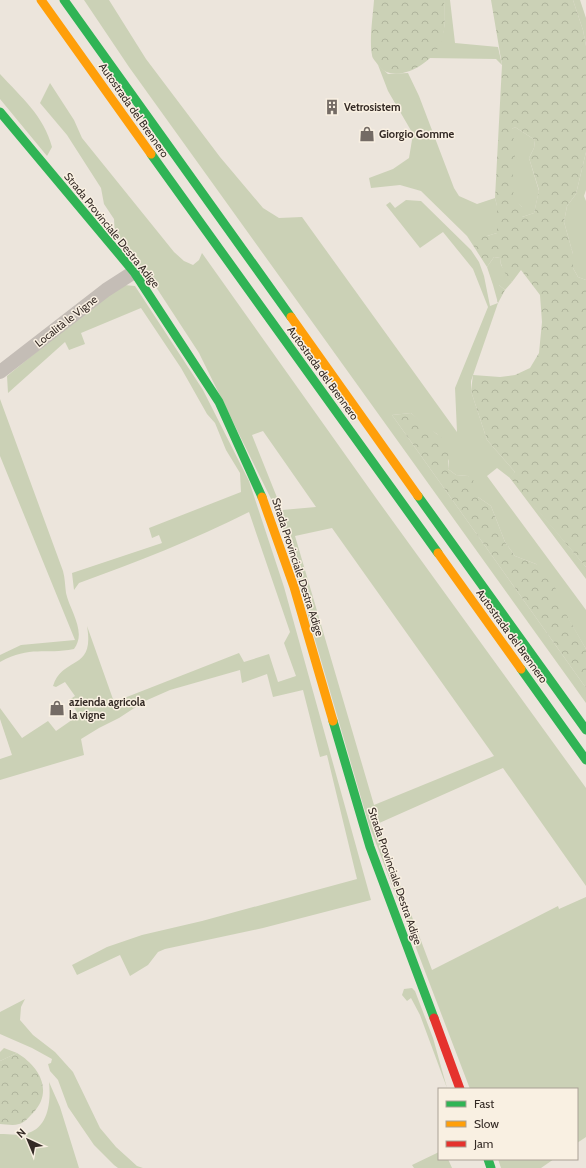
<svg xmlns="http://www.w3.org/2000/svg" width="586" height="1168" font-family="Cabin,sans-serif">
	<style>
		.grass { fill: #cbd1b6; fill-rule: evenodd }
		.forest { fill: url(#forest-crowns); fill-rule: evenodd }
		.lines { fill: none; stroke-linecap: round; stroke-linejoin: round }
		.street { stroke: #c4bdb6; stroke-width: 14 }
		.fast { stroke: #30b455; stroke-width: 9 }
		.slow { stroke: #ff9f0a; stroke-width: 9 }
		.jam { stroke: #e5322d; stroke-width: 9 }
		.labels { text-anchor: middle; stroke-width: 3; stroke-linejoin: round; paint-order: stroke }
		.poi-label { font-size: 11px; font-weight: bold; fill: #342a25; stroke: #f9f0e2; text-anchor: start }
		.street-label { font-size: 11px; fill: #342a25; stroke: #f9f0e2 }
	</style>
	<defs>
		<pattern id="forest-crowns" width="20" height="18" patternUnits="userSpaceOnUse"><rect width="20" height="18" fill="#cbd1b6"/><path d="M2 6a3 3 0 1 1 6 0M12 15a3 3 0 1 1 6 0" fill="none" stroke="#afb49c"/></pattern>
	</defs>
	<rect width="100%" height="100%" fill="#ece5dc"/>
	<!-- grass -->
	<path class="grass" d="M84,0H109L146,59L220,157L263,208L279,218L302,217L457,432L455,388L488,307L473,269L443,232L420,248L386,205L390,202L395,208L406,200L421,201L471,250L479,262L484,276L490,306L498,303L471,381V391L487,440L515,472L511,478L586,567V579L510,478L497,468L487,476L586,610V649L536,564L515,556L505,542L491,506L478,497L468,476L456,475L448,469L449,461L437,434L426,427L411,413L392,415L586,688V703L129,67Z
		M444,0H450L455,43L498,47L502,65L496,59L429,58C447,36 445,27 444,0Z
		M573,0H580L586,18V46L583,30Z
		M378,65L388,74L408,73L419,96L454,188L459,196L477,204L495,198L497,206V233L487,236H467L421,191L400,185L371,188L369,178L393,169L409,158L413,134L388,91Z
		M0,74C21,97 44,116 52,147L47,156L0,99Z
		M50,83L74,120L82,138L174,252L184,261L193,265L199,260L202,253L376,498L586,788V886L503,768L377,824L432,970L558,906L559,909L586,897V1137L577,1143V1089H470L369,825L278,513L199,353L154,284L115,236L114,219L104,204L101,188L67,135L40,103ZM263,431L316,507L282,510L252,435ZM332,528L494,756L374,805L295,536Z
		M515,127L535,140L534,148L529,158L539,191L534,213L522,217V207L515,201L512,189V129Z
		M586,152V190L584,196L586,201V280L578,277L573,268V254L564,222L567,206L576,194Z
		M494,257L500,258L501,265L512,282L505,290L499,285H493L487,267Z
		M124,285L135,286L203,390L249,481L284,587L371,900L263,928L165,949L158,952L148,965L130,976L120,955L77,975L72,965L107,947L142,935L202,921L357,879L327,755L320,757L303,690L273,697L267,674L242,683L240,670L170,690L145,701L119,718L99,728L81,739L84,755L0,780V759L12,755L0,719V708L22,738L48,721L56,731L79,715L69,700L75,696L65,682L56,687L53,686C63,655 95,672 87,626L114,702L239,653L244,662L269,654L278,682L296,676L284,643L290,632L249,512C193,540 137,562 79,583L74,590L72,573L162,543L159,535L152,538L149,528L241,492L240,473L226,450L215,423L207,414L181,368L141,308L81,333L85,344L69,350L65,342L8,393L7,376L95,304Z
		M0,399L63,571C65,578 65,586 66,593C70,611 87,632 74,649C44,655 31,645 0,662V655L21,645L75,640L0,456Z
		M412,988L415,991L433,1038L447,1088L420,1015L411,998L407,1001L402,995L404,989Z
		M25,999L21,1007L20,1020L33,1035L55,1052L73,1072L100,1128L116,1147L137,1166L143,1168H118L114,1165L94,1145L68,1107L58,1080L50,1071L48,1064L51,1063L52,1059L32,1048L0,1034V1012Z
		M4,1048L17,1053L0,1061V1052Z
		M49,1082L60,1107L79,1168H0V1134C9,1134 19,1136 28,1133C49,1127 51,1100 49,1082Z
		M439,1152V1159H448L452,1168H414L412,1165Z
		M498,1159H554L541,1168H501Z"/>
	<!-- forest -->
	<path class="forest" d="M374,0H444C445,14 446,29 441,42C434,63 394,87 378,65C376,62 372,58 372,55C369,41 373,15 374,0Z
		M491,0H573L583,30L586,46V152L576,194L567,206L564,222L573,254V268L578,277L586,280V567L510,478L515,472L487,440L471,391L473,375L500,377L515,375L530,368L539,353L542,322L540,295L521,270L512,282C505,274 501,268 500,258L494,257L487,267L467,236H487L497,233V206L495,198L502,65ZM515,127L535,140L534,148L529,158L539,190L534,213L522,217V207C505,191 516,171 515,151C515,144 513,136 512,129Z
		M493,285H499L505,290L498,303Z
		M411,413L449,444L448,469L456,475L468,476L480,486L478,497L491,506L505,542L515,556L536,564L548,575L556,589L566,614L586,649V688L392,415Z
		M17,1053C39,1066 54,1091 33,1113C29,1117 24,1123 19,1124C13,1126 5,1124 0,1124V1061Z"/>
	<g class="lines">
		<!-- street -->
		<path class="street" d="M0,372L106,290L134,272"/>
		<!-- fast -->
		<path class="fast" d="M64,0L291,317
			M0,112L134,272L219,402L262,497
			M151,154L438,553
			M418,496L586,730
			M521,669L586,760
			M333,721L370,847L434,1018
			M488,1159L491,1168"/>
		<!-- slow -->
		<path class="slow" d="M41,0L151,154
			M291,317L418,496
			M262,497L294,587L333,721
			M438,553L521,669"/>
		<!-- jam -->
		<path class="jam" d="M434,1018L460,1089"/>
	</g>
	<!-- icons -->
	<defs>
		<symbol id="building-bare" viewBox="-9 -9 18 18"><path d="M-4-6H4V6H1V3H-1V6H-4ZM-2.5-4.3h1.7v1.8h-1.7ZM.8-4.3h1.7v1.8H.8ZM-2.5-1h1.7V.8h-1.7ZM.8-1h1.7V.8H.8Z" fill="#746b65" stroke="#f9f0e2" stroke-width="2.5" paint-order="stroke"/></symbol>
		<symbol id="shop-bare" viewBox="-9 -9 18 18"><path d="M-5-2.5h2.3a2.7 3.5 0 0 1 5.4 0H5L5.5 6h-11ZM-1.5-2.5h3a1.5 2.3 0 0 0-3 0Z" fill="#746b65" stroke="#f9f0e2" stroke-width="2.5" paint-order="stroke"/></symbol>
	</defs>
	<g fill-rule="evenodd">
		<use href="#building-bare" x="321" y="96" width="22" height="22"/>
		<use href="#shop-bare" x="356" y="123" width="22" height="22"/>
		<use href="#shop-bare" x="46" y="697" width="22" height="22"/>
	</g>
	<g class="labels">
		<!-- poi labels -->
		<g class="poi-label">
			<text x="344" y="111">Vetrosistem</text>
			<text x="379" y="138">Giorgio Gomme</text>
			<text x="69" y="706">azienda agricola<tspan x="69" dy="13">la vigne</tspan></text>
		</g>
		<!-- street labels -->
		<g class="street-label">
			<text transform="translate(134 110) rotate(55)" y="4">Autostrada del Brennero</text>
			<text transform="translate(112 230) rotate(51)" y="4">Strada Provinciale Destra Adige</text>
			<text transform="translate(66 321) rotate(-38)" y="4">Località le Vigne</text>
			<text transform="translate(323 373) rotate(54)" y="4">Autostrada del Brennero</text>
			<text transform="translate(298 567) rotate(72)" y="4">Strada Provinciale Destra Adige</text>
			<text transform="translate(512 636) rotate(54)" y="4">Autostrada del Brennero</text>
			<text transform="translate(395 876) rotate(71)" y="4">Strada Provinciale Destra Adige</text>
		</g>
	</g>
	<!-- legend -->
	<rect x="438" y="1088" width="140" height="72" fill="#f9f0e2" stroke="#aaa196"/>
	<rect x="446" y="1101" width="20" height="6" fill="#30b455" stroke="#aaa196"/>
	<text x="474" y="1108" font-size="12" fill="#342a25">Fast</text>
	<rect x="446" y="1121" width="20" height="6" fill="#ff9f0a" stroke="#aaa196"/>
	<text x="474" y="1128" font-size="12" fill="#342a25">Slow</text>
	<rect x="446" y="1141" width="20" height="6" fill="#e5322d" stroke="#aaa196"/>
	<text x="474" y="1148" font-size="12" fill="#342a25">Jam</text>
	<!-- north arrow -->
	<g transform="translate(28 1140) rotate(316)" stroke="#f9f0e2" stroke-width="3" paint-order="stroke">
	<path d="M0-3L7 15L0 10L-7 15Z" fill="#342a25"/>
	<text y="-6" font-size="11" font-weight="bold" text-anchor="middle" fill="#342a25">N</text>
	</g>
</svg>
